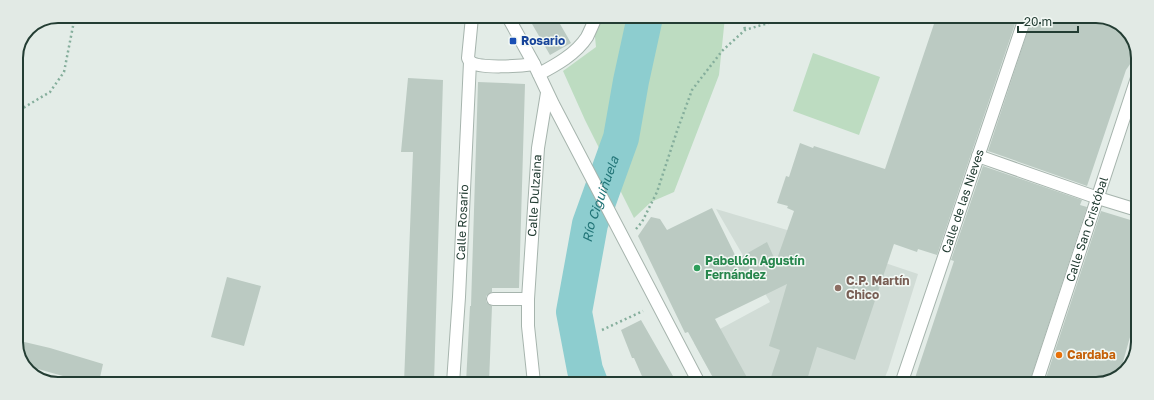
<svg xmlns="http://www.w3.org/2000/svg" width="1154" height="400" font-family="'Golos Text',sans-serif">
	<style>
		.built { fill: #d1dcd6 }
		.green { fill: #bddcc1 }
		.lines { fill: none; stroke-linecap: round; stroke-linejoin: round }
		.river { stroke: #8dcdcf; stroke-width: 36 }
		.building { fill: #bbcac2 }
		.minor-casing { stroke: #a6b4ad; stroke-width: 14 }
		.path { stroke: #85ae9c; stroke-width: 2.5; stroke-dasharray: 2 3; stroke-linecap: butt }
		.minor { stroke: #fff; stroke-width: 12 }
		.transit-dot { fill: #1a4fb4; stroke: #f3f9f5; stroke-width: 1.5 }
		.leisure-dot { fill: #2e9e5b; stroke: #f3f9f5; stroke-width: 1.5 }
		.education-dot { fill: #8d6e63; stroke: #f3f9f5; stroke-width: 1.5 }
		.food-dot { fill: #e8710a; stroke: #f3f9f5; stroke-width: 1.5 }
		.labels { text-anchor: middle; stroke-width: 3; stroke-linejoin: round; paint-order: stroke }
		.transit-label { font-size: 12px; font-weight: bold; fill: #164399; stroke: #f3f9f5; text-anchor: start }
		.street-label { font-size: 12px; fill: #233d33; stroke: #f3f9f5 }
		.leisure-label { font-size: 12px; font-weight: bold; fill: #27864d; stroke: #f3f9f5; text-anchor: start }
		.education-label { font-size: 12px; font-weight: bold; fill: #785e54; stroke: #f3f9f5; text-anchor: start }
		.food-label { font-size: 12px; font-weight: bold; fill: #c56008; stroke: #f3f9f5; text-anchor: start }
		.water-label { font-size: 13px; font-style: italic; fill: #207376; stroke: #f3f9f5 }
		.rim { fill: none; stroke: #233d33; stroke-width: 2 }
	</style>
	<rect width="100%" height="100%" fill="#e3ece7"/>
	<!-- built -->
	<path class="built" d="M716,209L787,230L918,274L888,370L882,384L716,383L694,343L770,302Z"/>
	<!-- green -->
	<path class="green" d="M593,17H725L719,75L674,192L651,202L634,218L585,120L563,71L596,47Z
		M813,53L880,77L859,135L793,111Z"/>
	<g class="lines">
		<!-- river -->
		<path class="river" id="s1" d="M590,383L585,370L574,312L590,224L621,138L631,81L645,17"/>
	</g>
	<!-- building -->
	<path class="building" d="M528,17H556L571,43L550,55Z
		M936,18H1017L937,255L918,249L917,252L894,244L855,360L817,347L806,383H769L780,350L769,346L787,284L715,319L750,383H716L688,332L685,333L638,236L651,217L660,219L667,230L712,208L737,259L767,242L776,262L794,211L787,208L788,206L777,203L786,176L789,177L800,143L813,148L814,146L885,169Z
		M1032,18H1109L1129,32L1137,54L1126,70L1087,186L988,151Z
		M408,78L443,80L434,383H404L413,152H401Z
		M478,82L525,84L519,288H492V292L486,296V302L492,306L489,383H466L470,306H471Z
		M983,166L1082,200L1080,205L1087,207L1029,384H913L954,261L951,260Z
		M1101,211L1137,222L1136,316L1119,376L1096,384H1044Z
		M227,277L261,286L244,346L211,337Z
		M641,320L677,383H645L634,358H632L621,330Z
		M16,340L50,348L103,364L99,382H84L24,365L16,345Z"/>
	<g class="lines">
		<defs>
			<g id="minor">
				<path d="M508,17L534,64L553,104L699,383"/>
				<path d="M470,62C480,69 521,66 534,64"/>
				<path d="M539,74C556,65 576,54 587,37C590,31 593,24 596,17"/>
				<path d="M978,156L1098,198L1137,210"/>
				<path d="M493,299H528"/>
				<path id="s2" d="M453,383L459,297L470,62L468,58L472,17"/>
				<path id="s3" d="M534,383L528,326V299L538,148L547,93"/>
				<path id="s4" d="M901,384L1025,18"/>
				<path id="s5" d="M1036,384L1138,75"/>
			</g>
		</defs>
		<!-- minor casing -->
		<use href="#minor" class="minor-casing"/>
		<!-- path -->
		<path class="path" d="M743,17L745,30
			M16,114L23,108L50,92L64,72L75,16
			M636,229L642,222L657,192L677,131L692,90L722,51L745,30L785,18
			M602,330L643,311"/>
		<!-- minor -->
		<use href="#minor" class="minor"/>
	</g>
	<!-- markers -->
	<rect class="transit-dot" x="509" y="37" width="8" height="8" rx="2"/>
	<circle class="leisure-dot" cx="697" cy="268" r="4"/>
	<circle class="education-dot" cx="838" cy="288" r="4"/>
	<circle class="food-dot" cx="1059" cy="355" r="4"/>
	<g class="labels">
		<!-- transit labels -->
		<g class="transit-label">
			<text x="521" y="45">Rosario</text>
		</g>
		<!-- street labels -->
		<g class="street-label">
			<text dy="4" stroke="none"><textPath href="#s3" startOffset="188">Calle Dulzaina</textPath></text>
			<text dy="4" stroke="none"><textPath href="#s4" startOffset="193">Calle de las Nieves</textPath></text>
			<text dy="4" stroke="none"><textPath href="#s2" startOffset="161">Calle Rosario</textPath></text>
			<text dy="4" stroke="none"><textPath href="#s5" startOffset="163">Calle San Cristóbal</textPath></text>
		</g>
		<!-- leisure labels -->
		<g class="leisure-label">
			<text x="705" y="265">Pabellón Agustín<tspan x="705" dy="14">Fernández</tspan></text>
		</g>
		<!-- education labels -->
		<g class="education-label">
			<text x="846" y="285">C.P. Martín<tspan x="846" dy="14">Chico</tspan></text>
		</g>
		<!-- food labels -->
		<g class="food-label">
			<text x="1067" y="359">Cardaba</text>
		</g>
		<!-- water labels -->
		<g class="water-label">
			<text dy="5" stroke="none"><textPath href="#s1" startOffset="189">Río Ciguiñuela</textPath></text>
		</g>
	</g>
	<!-- crop -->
	<path d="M0 0H1154V400H0ZM58 23H1096A35 35 0 0 1 1131 58V342A35 35 0 0 1 1096 377H58A35 35 0 0 1 23 342V58A35 35 0 0 1 58 23Z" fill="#e2eae5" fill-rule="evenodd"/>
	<path class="rim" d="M58 23H1096A35 35 0 0 1 1131 58V342A35 35 0 0 1 1096 377H58A35 35 0 0 1 23 342V58A35 35 0 0 1 58 23Z"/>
	<!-- scale -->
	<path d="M1018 26v6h60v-6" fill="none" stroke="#233d33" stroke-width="2"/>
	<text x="1024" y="26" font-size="12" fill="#233d33" stroke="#f3f9f5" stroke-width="3" paint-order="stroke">20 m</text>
</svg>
